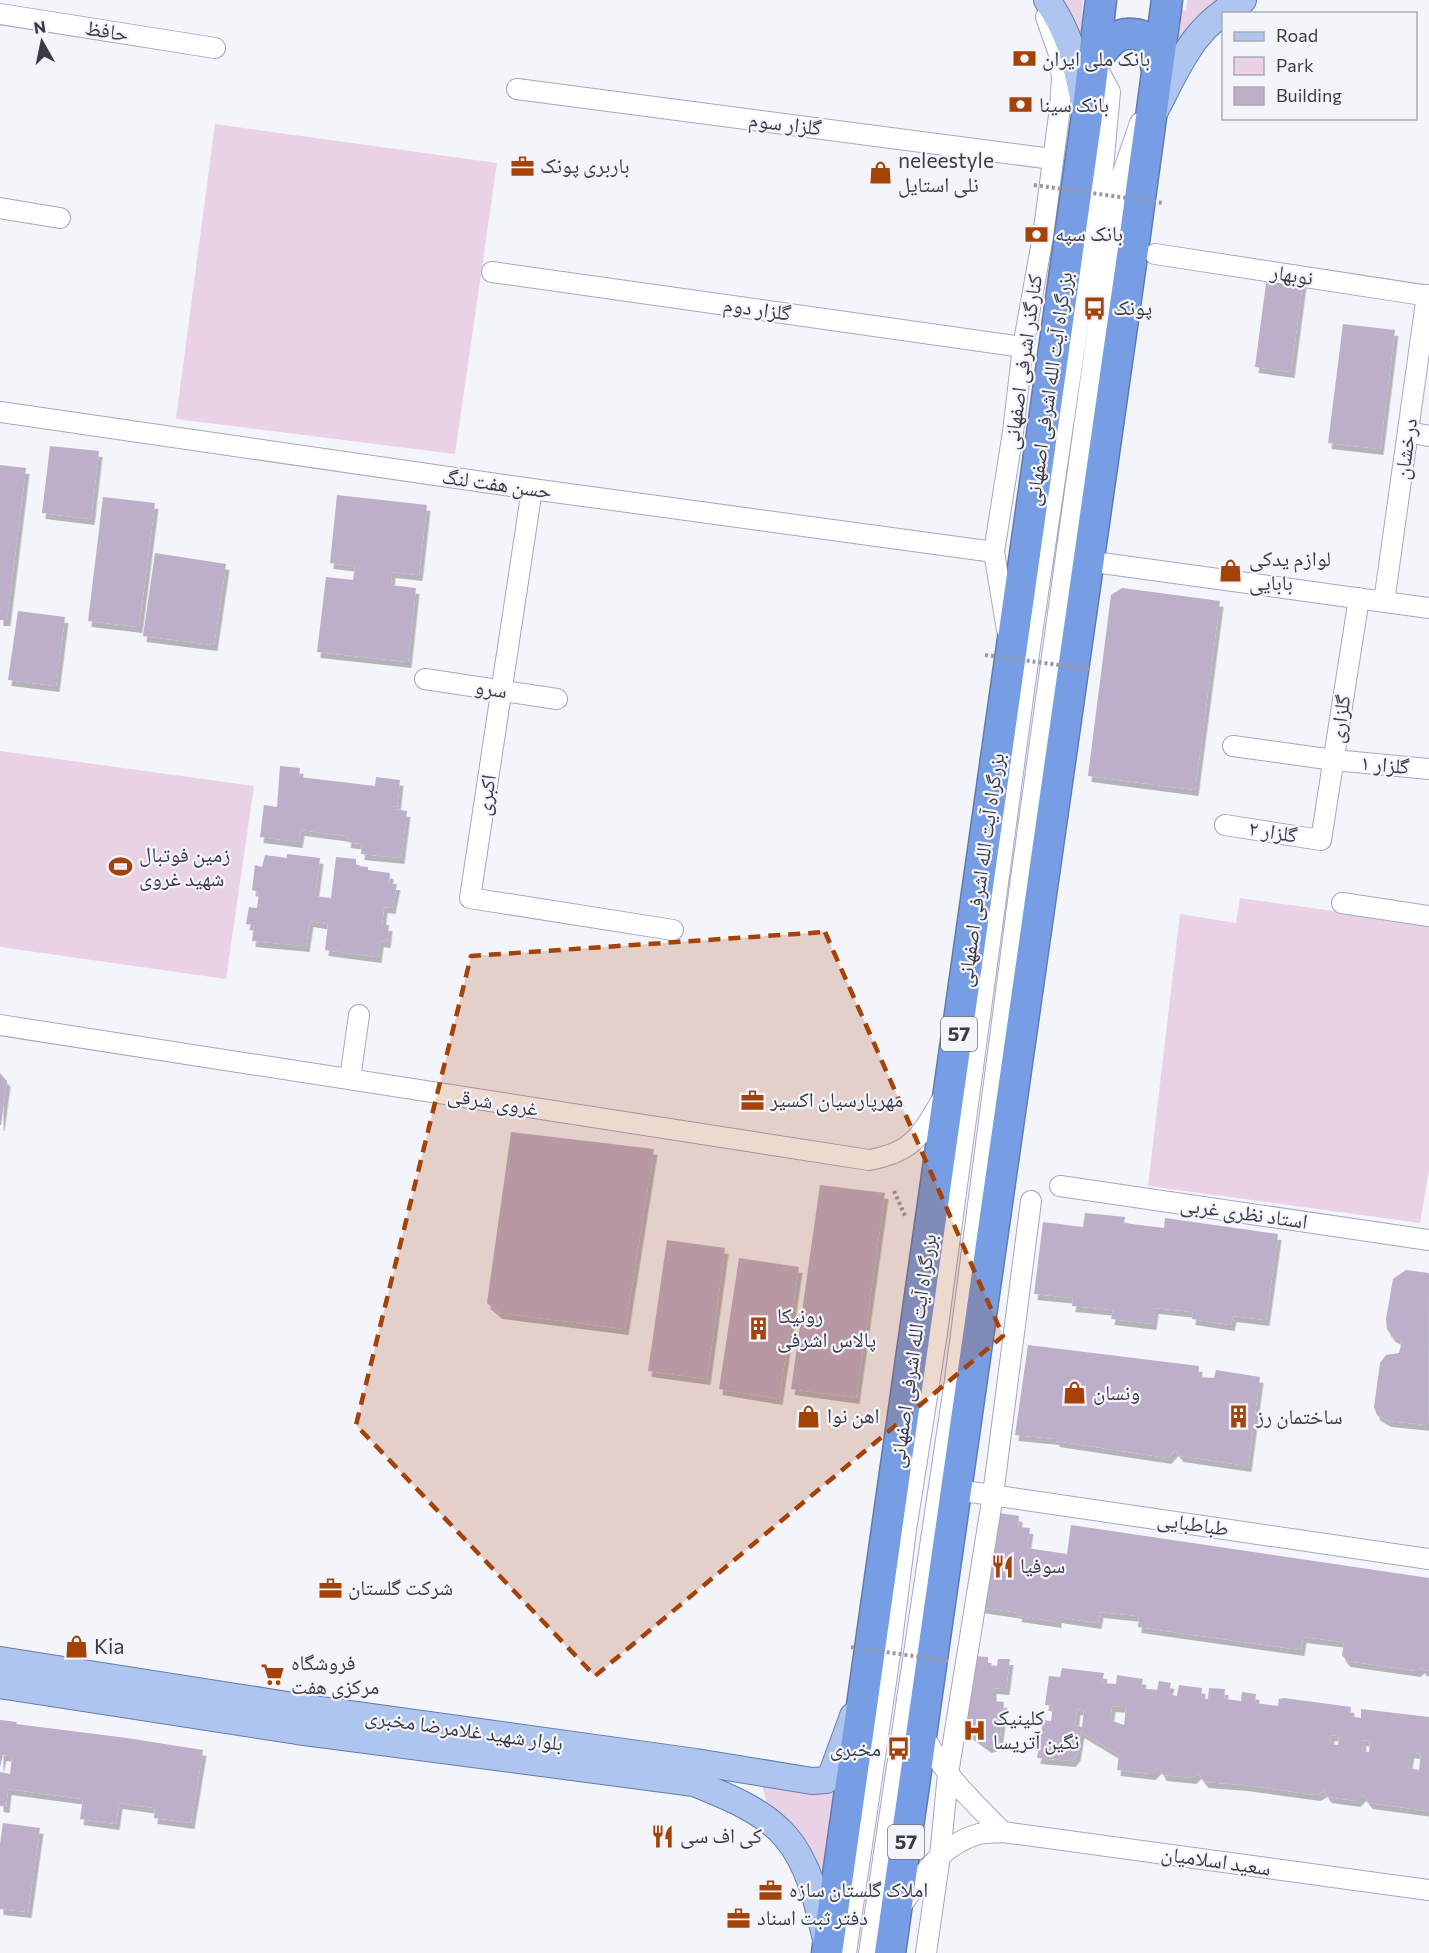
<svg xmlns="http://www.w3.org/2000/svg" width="1429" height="1953" font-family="Commissioner,'Noto Naskh Arabic',sans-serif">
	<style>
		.green { fill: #e9d2e5 }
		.building { fill: #bdaeca; fill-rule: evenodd; filter: url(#shadow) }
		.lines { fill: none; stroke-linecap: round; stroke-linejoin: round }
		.minor-casing { stroke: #a6a6c6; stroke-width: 22 }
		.major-casing { stroke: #627bad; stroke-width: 28 }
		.highway-casing { stroke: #627bad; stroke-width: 33 }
		.path { stroke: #9999a3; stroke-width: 4; stroke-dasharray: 3 3; stroke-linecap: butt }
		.minor { stroke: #fff; stroke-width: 20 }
		.major { stroke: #adc5ef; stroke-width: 26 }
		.highway { stroke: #779ee4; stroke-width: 30 }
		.path-bridge { stroke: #9999a3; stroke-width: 4; stroke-dasharray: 3 3; stroke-linecap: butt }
		.marked { fill: #a54208; fill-opacity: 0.2; stroke: #a54208; stroke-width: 4.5; stroke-dasharray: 12 8; stroke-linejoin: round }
		.labels { text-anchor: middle; stroke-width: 4.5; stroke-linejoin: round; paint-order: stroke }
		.shield { fill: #f4f4fb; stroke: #72727d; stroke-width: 1.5 }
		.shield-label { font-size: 20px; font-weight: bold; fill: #3a3a47 }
		.street-label { font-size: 21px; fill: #3a3a47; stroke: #f4f4fb }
		.poi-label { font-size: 21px; fill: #3a3a47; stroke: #f4f4fb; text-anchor: start }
	</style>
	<defs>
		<filter id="shadow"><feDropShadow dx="3.5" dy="6" stdDeviation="0" flood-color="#0004"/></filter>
	</defs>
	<rect width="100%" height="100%" fill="#f4f4fb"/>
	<!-- green -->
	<path class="green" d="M1061,0H1083L1079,63Z
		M1187,0H1224L1170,72L1178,7L1186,11Z
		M215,124L497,163L455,454L176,419Z
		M0,751L254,786L226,979L0,947Z
		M1240,898L1429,924V1170L1420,1223L1148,1186L1180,914L1236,923Z
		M840,1767L824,1908L768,1808L762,1785Z"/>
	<!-- building -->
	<path class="building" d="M1267,276L1303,281L1291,372L1255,367Z
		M1343,324L1395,330L1380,449L1328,443Z
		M50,446L99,451L91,519L42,513Z
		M0,465L26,468L7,620H0Z
		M337,495L427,505L419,575L392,572L391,585L416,588L408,662L317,652L326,577L353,580L355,566L330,563Z
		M103,497L155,503L139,627L88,621Z
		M155,553L226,564L214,645L143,636Z
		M1122,588L1220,601L1195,790L1088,776L1111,595Z
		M18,611L65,617L56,686L8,680Z
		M280,766L300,768L299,777L375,786L376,777L400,780L397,807L393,806V809L407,811L401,858L361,854L362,844L347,842L348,836L301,830L299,842L260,837L264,805L277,807Z
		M287,854L320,858L315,896L331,898L336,857L356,859V866L368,867V870L390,873L389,884H397L392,908L384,907L382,925H389L387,942L380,941L378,957L325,950L328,924L310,921L306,946L252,941L254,925L246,924L249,907L257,908L259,892L252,890L255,865L262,867L265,855L287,858Z
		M0,1073L7,1081L1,1125H0Z
		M511,1132L654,1149L625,1329L499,1313L487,1303Z
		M820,1185L885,1193L856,1398L791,1389Z
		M1085,1213L1125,1217L1124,1223L1164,1228L1165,1218L1278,1234L1266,1320L1233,1316L1231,1325L1192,1319L1193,1312L1155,1308L1153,1324L1111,1319L1113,1310L1072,1306L1073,1298L1034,1294L1043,1222L1083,1227Z
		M667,1240L725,1248L707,1379L648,1371Z
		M739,1258L799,1267L779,1399L719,1389Z
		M1406,1270L1429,1273L1428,1425L1388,1421L1377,1415L1374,1407L1380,1363L1386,1355L1399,1353L1402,1341L1392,1336L1387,1329L1386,1319L1393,1279Z
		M1028,1345L1199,1366L1198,1377L1214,1378L1216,1370L1260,1377L1248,1466L1180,1456L1175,1450L1168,1458L1056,1441V1439L1015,1435Z
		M992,1512L1019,1516L1018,1527L1030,1528L1027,1548L1067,1554L1071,1525L1429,1578V1671L1423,1670L1422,1667L1417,1671L1347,1661L1342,1655L1344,1642L1303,1637L1301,1650L1138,1627L1139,1616L1100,1612L1098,1623L1058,1617V1622L1018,1616L1019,1613L979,1607Z
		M973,1656L988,1657V1665L997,1666L998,1659H1010L1006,1689L993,1688V1701L1004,1702L999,1744L988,1747L962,1728Z
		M1062,1668L1104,1673L1102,1683L1116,1684L1117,1675L1143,1679L1141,1688L1157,1690L1159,1681L1171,1683L1168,1694L1177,1696L1179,1685L1202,1688L1201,1698L1208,1699L1209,1688L1225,1689L1224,1699L1241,1701L1242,1692L1256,1694L1255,1703L1278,1706L1279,1699L1284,1698L1351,1707L1350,1716L1361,1718V1709L1429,1717V1811L1369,1803L1363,1795L1357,1801L1328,1797L1324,1791L1317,1795L1244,1785L1205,1782L1198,1773L1193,1778L1163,1775L1159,1767L1152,1774L1117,1770L1119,1755L1081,1732L1077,1755L1072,1761L1037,1758L1043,1720L1051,1721L1053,1706L1045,1705L1049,1676L1060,1677ZM1112,1706L1126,1707L1124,1725L1110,1720ZM1077,1709L1084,1710L1082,1727L1075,1725ZM1331,1735L1339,1736L1338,1745L1330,1744ZM1363,1740L1370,1741L1369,1752L1362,1751ZM1411,1752L1421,1754L1419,1770L1408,1768Z
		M0,1720L17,1722L16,1724L127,1738L203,1750L191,1823L154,1818L155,1808L119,1803L116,1824L80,1819L83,1799L8,1789L6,1807L0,1806V1772L10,1774L12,1756L3,1755L0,1767Z
		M3,1823L40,1828L28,1912L0,1909V1844Z"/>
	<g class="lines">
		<defs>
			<path id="minor" d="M0,14L215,48
				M517,89L1052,159
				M0,208L60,218
				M1155,254L1429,296
				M492,272L1023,347
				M0,412L532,489L994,552
				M1408,432L1429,436
				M532,489L470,898L673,930
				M1087,561L1429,608
				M1384,602L1427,295
				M1007,630L994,552L1013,432L1023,347L1043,236L1060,108L1062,78L1059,54L1046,17
				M425,679L557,699
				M1233,746L1334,760L1429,769
				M1225,825L1321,840L1359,598
				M1342,903L1429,916
				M0,1025L869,1160C914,1152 921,1135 943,1098
				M350,1079L359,1015
				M1060,1186L1429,1240
				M957,1490L1429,1559
				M922,1732C943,1774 970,1799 1003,1832
				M900,1908C920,1877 942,1844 979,1834C987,1832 995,1833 1003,1832L1429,1890
				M846,1953L891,1648L906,1530L937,1333L1029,654L1081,304L1101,189L1110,92L1094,62
				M869,1953L955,1380L1019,893L1101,305L1119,184L1140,123
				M926,1953L940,1856L948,1774L993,1495L1031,1201"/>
			<path id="major" d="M1047,0C1072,36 1076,65 1085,106
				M1156,109C1180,63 1194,25 1243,0
				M0,1660L300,1707L696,1762L812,1781L826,1780L831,1776L853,1716
				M0,1685L297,1731L694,1783C726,1796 763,1810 786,1837C810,1865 818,1905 826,1940"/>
			<path id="highway" d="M1094,62C1105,48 1114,31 1134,34C1139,34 1143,36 1147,40C1154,48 1155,61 1157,71
				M827,1953L1087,116L1101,0
				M890,1953L1134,242L1167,0"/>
		</defs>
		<!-- minor casing -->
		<use href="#minor" class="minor-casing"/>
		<!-- major casing -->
		<use href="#major" class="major-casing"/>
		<!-- highway casing -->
		<use href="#highway" class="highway-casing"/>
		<!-- path -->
		<path class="path" d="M894,1191L906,1218"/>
		<!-- minor -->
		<use href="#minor" class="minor"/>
		<!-- major -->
		<use href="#major" class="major"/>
		<!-- highway -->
		<use href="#highway" class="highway"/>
		<!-- path-bridge -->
		<path class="path-bridge" d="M1034,185L1163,203
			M985,655L1089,669
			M851,1647L948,1661"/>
	</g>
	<!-- marked area -->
	<path class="marked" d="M825,932L1003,1336L595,1676L356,1425L471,956Z"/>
	<!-- icons -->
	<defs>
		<symbol id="bank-bare" viewBox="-9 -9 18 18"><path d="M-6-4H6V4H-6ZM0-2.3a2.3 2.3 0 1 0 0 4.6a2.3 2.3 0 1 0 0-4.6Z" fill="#a54208" stroke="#f4f4fb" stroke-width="2.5" paint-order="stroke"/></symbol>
		<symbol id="office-bare" viewBox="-9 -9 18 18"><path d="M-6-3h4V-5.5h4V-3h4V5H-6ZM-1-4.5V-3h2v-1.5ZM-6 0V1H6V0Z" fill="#a54208" stroke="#f4f4fb" stroke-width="2.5" paint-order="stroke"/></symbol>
		<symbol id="shop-bare" viewBox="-9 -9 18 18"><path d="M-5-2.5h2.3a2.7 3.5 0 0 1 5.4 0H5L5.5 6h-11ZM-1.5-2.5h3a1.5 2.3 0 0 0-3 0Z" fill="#a54208" stroke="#f4f4fb" stroke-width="2.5" paint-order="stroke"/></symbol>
		<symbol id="bus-bare" viewBox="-9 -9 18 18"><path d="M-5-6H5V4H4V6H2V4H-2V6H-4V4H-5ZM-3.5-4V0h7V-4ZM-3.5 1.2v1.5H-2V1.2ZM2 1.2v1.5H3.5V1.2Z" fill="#a54208" stroke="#f4f4fb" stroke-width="2.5" paint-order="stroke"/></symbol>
		<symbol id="stadium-bare" viewBox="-9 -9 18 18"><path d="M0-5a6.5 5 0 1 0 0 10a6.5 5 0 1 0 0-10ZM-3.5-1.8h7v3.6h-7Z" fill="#a54208" stroke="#f4f4fb" stroke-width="2.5" paint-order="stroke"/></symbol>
		<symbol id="building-bare" viewBox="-9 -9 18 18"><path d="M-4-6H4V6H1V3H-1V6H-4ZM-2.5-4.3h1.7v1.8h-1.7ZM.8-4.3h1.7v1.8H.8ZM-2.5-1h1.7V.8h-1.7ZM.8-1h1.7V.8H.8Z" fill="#a54208" stroke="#f4f4fb" stroke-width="2.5" paint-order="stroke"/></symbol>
		<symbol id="restaurant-bare" viewBox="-9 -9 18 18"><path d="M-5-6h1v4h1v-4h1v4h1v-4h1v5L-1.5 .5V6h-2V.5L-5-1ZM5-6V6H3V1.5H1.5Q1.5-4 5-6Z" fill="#a54208" stroke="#f4f4fb" stroke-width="2.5" paint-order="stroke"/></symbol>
		<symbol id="supermarket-bare" viewBox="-9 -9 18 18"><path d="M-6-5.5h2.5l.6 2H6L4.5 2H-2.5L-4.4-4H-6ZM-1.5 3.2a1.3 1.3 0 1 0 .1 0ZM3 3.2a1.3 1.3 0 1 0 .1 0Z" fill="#a54208" stroke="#f4f4fb" stroke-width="2.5" paint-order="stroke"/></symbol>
		<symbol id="hospital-bare" viewBox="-9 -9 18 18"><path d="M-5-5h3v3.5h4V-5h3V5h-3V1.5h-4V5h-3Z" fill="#a54208" stroke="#f4f4fb" stroke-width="2.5" paint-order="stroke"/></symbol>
	</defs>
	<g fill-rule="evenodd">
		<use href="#bank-bare" x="1008" y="42" width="33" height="33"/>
		<use href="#bank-bare" x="1004" y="88" width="33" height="33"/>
		<use href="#office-bare" x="506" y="150" width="33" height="33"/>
		<use href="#shop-bare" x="864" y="156" width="33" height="33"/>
		<use href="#bank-bare" x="1020" y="218" width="33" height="33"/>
		<use href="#bus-bare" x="1078" y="292" width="33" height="33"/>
		<use href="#shop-bare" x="1214" y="554" width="33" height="33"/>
		<use href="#stadium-bare" x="104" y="850" width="33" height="33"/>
		<use href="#office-bare" x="736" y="1084" width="33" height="33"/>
		<use href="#building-bare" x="742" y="1312" width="33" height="33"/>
		<use href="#shop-bare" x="1058" y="1376" width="33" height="33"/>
		<use href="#shop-bare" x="792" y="1400" width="33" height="33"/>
		<use href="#building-bare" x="1222" y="1400" width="33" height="33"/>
		<use href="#restaurant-bare" x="986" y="1550" width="33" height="33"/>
		<use href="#office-bare" x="314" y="1572" width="33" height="33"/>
		<use href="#shop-bare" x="60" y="1630" width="33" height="33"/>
		<use href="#supermarket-bare" x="256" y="1658" width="33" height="33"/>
		<use href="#hospital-bare" x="958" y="1714" width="33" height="33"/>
		<use href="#bus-bare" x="882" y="1732" width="33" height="33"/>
		<use href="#restaurant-bare" x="646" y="1820" width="33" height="33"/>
		<use href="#office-bare" x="754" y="1874" width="33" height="33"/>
		<use href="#office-bare" x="722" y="1902" width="33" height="33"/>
	</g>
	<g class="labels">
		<!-- shield labels -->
		<g class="shield">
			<rect x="941" y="1017" width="36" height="34" rx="4.5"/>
			<rect x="888" y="1825" width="36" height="34" rx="4.5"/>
		</g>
		<g class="shield-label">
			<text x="959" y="1041">57</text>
			<text x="906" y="1849">57</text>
		</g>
		<!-- street labels -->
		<g class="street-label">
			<text transform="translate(107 31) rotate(9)" y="7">حافظ</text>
			<text transform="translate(785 124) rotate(7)" y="7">گلزار سوم</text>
			<text transform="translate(1292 275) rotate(9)" y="7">نوبهار</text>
			<text transform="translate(757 309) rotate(8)" y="7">گلزار دوم</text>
			<text transform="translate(1023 362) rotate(-82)" y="7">کنارگذر اشرفی اصفهانی</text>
			<text transform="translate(1049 389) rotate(-82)" y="7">بزرگراه آیت الله اشرفی اصفهانی</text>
			<text transform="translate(1406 449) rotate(-82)" y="7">درخشان</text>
			<text transform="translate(497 484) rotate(8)" y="7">حسن هفت لنگ</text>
			<text transform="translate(491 689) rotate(9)" y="7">سرو</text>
			<text transform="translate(1340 719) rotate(-81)" y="7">گلزاری</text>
			<text transform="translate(1385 765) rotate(5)" y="7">گلزار ۱</text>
			<text transform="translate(486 795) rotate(-81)" y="7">اکبری</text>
			<text transform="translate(1273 832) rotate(9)" y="7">گلزار ۲</text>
			<text transform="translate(981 870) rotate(-82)" y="7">بزرگراه آیت الله اشرفی اصفهانی</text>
			<text transform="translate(493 1102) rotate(9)" y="7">غروی شرقی</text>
			<text transform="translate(1244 1213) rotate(8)" y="7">استاد نظری غربی</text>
			<text transform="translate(913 1351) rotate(-82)" y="7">بزرگراه آیت الله اشرفی اصفهانی</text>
			<text transform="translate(1193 1524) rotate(8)" y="7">طباطبایی</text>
			<text transform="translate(464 1730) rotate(8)" y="7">بلوار شهید غلامرضا مخبری</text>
			<text transform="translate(1216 1861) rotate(8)" y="7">سعید اسلامیان</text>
		</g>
		<!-- poi labels -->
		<g class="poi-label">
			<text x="1042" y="66">بانک ملی ایران</text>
			<text x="1039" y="112">بانک سینا</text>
			<text x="898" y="168">neleestyle<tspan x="898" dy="24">نلی استایل</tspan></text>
			<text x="540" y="173">باربری پونک</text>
			<text x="1055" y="241">بانک سپه</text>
			<text x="1113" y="315">پونک</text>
			<text x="1249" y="566">لوازم یدکی<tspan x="1249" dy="24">بابایی</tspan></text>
			<text x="139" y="862">زمین فوتبال<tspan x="139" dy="24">شهید غروی</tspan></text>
			<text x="770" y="1107">مهرپارسیان اکسیر</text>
			<text x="777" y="1323">رونیکا<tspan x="777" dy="24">پالاس اشرفی</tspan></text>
			<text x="1093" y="1400">ونسان</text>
			<text x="827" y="1423">اهن نوا</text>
			<text x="1256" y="1424">ساختمان رز</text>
			<text x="1020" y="1573">سوفیا</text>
			<text x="348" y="1595">شرکت گلستان</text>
			<text x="94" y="1654">Kia</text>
			<text x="291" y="1670">فروشگاه<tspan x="291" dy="24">مرکزی هفت</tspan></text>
			<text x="993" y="1725">کلینیک<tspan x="993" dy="24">نگین آتریسا</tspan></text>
			<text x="881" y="1756" text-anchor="end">مخبری</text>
			<text x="680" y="1843">کی اف سی</text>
			<text x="789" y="1897">املاک گلستان سازه</text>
			<text x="757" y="1925">دفتر ثبت اسناد</text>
		</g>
	</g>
	<!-- legend -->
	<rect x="1222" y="12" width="195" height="108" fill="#f4f4fb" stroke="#aaaab3" stroke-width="1.5"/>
	<rect x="1234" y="32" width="30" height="9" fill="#adc5ef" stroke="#aaaab3" stroke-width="1.5"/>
	<text x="1276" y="42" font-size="18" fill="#3a3a47">Road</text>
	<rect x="1234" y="57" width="30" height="18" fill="#e9d2e5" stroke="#aaaab3" stroke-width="1.5"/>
	<text x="1276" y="72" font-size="18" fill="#3a3a47">Park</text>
	<rect x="1234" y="87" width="30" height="18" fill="#bdaeca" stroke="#aaaab3" stroke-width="1.5"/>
	<text x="1276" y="102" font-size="18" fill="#3a3a47">Building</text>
	<!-- north arrow -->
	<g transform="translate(42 42) rotate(351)" stroke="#f4f4fb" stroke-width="4.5" paint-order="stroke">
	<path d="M0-4.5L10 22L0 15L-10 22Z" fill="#3a3a47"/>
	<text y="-9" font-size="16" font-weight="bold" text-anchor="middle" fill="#3a3a47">N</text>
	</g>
</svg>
